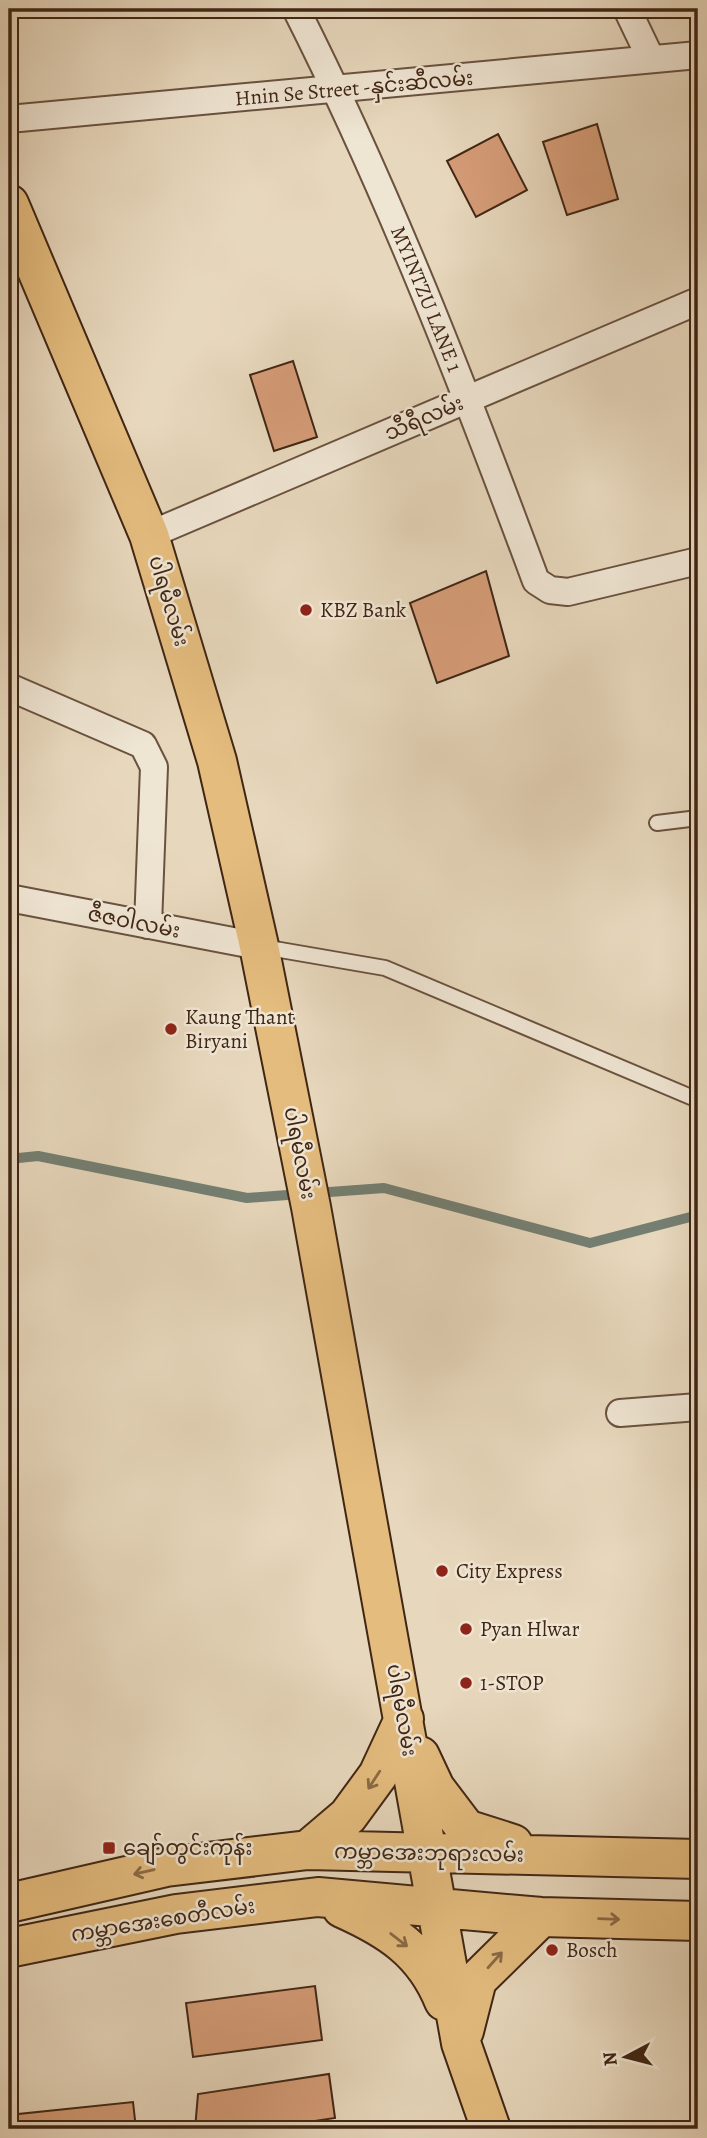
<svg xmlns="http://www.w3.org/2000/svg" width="707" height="2138" font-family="Alegreya,'Noto Sans Myanmar',serif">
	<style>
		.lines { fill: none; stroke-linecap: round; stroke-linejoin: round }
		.stream { stroke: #747f72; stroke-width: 10 }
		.building { fill: #d59c77; stroke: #402615; stroke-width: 2 }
		.service-casing { stroke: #6a523f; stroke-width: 18 }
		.minor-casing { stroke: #6a523f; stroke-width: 30 }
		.primary-casing { stroke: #402615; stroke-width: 42 }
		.service { stroke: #efe5d3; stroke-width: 14 }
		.minor { stroke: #efe5d3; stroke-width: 26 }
		.primary { stroke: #e4bc7e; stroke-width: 38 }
		.oneway { stroke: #8a6a44 }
		.poi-dot { fill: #8f2418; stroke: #efe5d3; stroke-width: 2.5 }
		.labels { text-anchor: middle; stroke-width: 5; stroke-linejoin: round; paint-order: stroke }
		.street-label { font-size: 21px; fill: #402615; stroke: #efe5d3 }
		.poi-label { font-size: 21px; fill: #402615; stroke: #efe5d3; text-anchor: start }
	</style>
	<rect width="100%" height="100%" fill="#e7d7bc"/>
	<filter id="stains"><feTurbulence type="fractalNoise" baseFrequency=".00286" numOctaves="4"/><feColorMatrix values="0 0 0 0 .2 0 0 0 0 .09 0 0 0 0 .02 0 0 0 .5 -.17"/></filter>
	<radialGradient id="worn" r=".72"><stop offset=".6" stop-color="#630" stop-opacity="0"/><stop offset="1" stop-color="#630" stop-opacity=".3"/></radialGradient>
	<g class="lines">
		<!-- stream -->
		<path class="stream" d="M9,1159L38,1156L247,1198L301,1194
			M316,1193L384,1188L590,1243L698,1215"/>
	</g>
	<!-- building -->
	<path class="building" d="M597,124L618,199L567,215L543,142Z
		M498,134L527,190L476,217L447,161Z
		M293,361L317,437L274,451L250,375Z
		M486,571L509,656L437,683L410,603Z
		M315,1986L322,2040L193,2057L186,2003Z
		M329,2074L335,2118L261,2129H195L198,2094Z
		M133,2102L136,2129H9V2115Z"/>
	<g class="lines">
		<defs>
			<path id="service" d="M657,823L698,818
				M263,947L385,968L698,1100"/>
			<g id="minor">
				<path id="s1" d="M296,9C389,193 464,387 536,581L550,590L568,592L698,561"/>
				<path d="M627,9L651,59"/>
				<path d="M9,119L698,55"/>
				<path d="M149,535L698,301"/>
				<path d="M9,687L143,745L154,767L148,925"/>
				<path d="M9,898L259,946"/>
				<path d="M620,1413L698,1407"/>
			</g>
			<path id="primary" d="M9,204L149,535L217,761L259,946L311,1207L461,2043L491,2129
				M420,1756L435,1788L466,1829L513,1844
				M308,1850L348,1816L378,1775L404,1719
				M9,1903L166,1867L308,1850L698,1859
				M342,1908C389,1929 424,1951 444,2001
				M9,1948L176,1914L318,1897L541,1917L698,1921
				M464,2031L477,1980L541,1917"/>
		</defs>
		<!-- service casing -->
		<use href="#service" class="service-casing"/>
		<!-- minor casing -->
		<use href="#minor" class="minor-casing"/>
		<!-- primary casing -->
		<use href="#primary" class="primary-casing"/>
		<!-- service -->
		<use href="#service" class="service"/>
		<!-- minor -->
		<use href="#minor" class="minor"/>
		<!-- primary -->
		<use href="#primary" class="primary"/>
	</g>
	<!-- one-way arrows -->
	<defs><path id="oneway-shaft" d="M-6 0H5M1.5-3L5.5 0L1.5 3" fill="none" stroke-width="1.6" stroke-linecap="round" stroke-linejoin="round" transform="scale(1.75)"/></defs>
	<g class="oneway">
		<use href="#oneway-shaft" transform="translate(374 1780) rotate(123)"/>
		<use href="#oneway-shaft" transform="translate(144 1872) rotate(167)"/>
		<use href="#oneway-shaft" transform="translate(609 1919) rotate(2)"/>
		<use href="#oneway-shaft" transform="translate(399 1940) rotate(38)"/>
		<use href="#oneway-shaft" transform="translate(495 1960) rotate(-48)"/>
	</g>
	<!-- markers -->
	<g class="poi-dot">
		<circle cx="306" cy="610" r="7"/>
		<circle cx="171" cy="1029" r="7"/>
		<circle cx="442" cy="1571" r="7"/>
		<circle cx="466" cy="1629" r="7"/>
		<circle cx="466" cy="1683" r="7"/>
		<rect x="102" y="1841" width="14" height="14" rx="3.5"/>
		<circle cx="552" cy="1950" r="7"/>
	</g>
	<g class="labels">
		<!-- street labels -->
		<g class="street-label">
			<text transform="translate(354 88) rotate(-5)" y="7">Hnin Se Street -နှင်းဆီလမ်း</text>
			<text dy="7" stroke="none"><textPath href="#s1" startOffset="318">MYINTZU LANE 1</textPath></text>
			<text transform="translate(424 418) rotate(-23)" y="7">သီရီလမ်း</text>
			<text transform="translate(169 601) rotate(73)" y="7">ပါရမီလမ်း</text>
			<text transform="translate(134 922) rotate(11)" y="7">ဇီဇဝါလမ်း</text>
			<text transform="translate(300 1153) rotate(79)" y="7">ပါရမီလမ်း</text>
			<text transform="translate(402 1710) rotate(80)" y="7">ပါရမီလမ်း</text>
			<text transform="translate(429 1853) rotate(1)" y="7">ကမ္ဘာအေးဘုရားလမ်း</text>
			<text transform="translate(163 1920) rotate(-9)" y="7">ကမ္ဘာအေးစေတီလမ်း</text>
		</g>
		<!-- poi labels -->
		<g class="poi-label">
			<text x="320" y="617">KBZ Bank</text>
			<text x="185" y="1024">Kaung Thant<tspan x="185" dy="24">Biryani</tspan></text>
			<text x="456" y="1578">City Express</text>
			<text x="480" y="1636">Pyan Hlwar</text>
			<text x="480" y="1690">1-STOP</text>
			<text x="123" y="1855">ချော်တွင်းကုန်း</text>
			<text x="566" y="1957">Bosch</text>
		</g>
	</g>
	<!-- margin -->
	<rect width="707" height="2138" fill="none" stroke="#e7d7bc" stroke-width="35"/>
	<rect x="10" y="10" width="686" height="2117" fill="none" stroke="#402615" stroke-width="3.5"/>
	<rect x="18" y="18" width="672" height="2103" fill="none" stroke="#402615" stroke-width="2"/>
	<!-- north arrow -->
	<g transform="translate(626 2057) rotate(263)" stroke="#efe5d3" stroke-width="5" paint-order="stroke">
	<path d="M0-5L12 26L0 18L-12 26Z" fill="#402615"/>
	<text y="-10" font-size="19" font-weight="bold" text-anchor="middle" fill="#402615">N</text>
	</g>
	<rect width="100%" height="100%" filter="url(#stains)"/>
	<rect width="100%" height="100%" fill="url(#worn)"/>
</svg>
